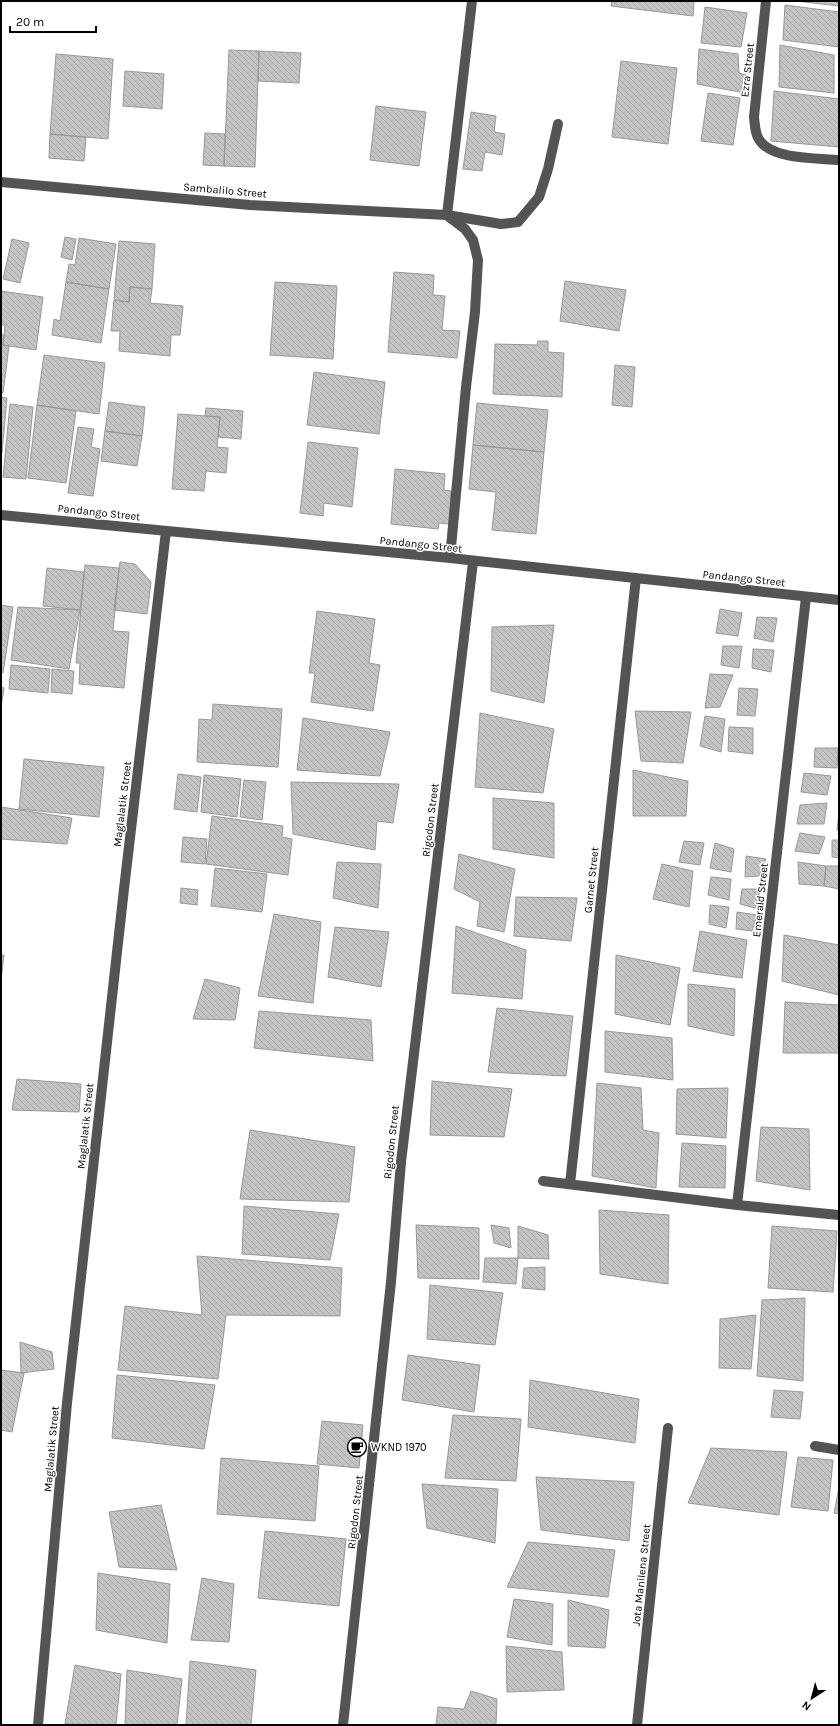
<svg xmlns="http://www.w3.org/2000/svg" width="840" height="1726" font-family="Karla,sans-serif">
	<style>
		.building { fill: url(#building-back-hatch); stroke: #989898 }
		.lines { fill: none; stroke-linecap: round; stroke-linejoin: round }
		.minor { stroke: #545454; stroke-width: 10 }
		.labels { text-anchor: middle; stroke-width: 3; stroke-linejoin: round; paint-order: stroke }
		.street-label { font-size: 11px; fill: #000; stroke: #fff }
		.poi-label { font-size: 11px; fill: #000; stroke: #fff; text-anchor: start }
	</style>
	<defs>
		<pattern id="building-back-hatch" width="6" height="6" patternUnits="userSpaceOnUse"><rect width="6" height="6" fill="#c4c4c4"/><path d="M-1 5l2 2M0 0l6 6M5-1l2 2" fill="none" stroke="#a7a7a7"/></pattern>
	</defs>
	<rect width="100%" height="100%" fill="#fff"/>
	<!-- building -->
	<path class="building" d="M612,1H694L693,16L611,6Z
		M796,1H839V6Z
		M785,5L839,12V47L783,40Z
		M705,7L747,13L741,47L701,43Z
		M780,45L834,55V93L779,87Z
		M699,49L738,54L739,73L746,75L745,93L697,84Z
		M229,50L259,51L255,167L224,166Z
		M259,51L301,53L299,83L258,81Z
		M56,54L113,59L108,139L50,134Z
		M621,61L677,68L668,144L612,137Z
		M125,71L164,74L162,109L123,106Z
		M774,91L839,99V147L771,141Z
		M708,93L740,98L733,145L701,141Z
		M376,106L426,112L419,166L370,160Z
		M471,112L496,116L494,132L505,134L502,155L485,152L482,171L463,169Z
		M205,133L225,134L224,166L203,165Z
		M50,134L86,137L84,161L49,158Z
		M65,237L76,239L72,260L61,257Z
		M79,238L116,244L109,289L66,282L69,264L75,265Z
		M12,239L29,243L20,283L3,279Z
		M119,241L155,244L152,289L130,287L129,302L114,300Z
		M394,272L434,275L433,295L445,296L442,330L460,331L457,358L388,352Z
		M565,281L626,290L619,331L560,321Z
		M66,282L109,289L101,343L52,335L54,319L60,321Z
		M275,282L337,286L333,359L270,355Z
		M130,287L152,289L150,303L183,306L180,335H171L170,356L119,351L120,331H111L114,300L129,302Z
		M1,291L43,297L36,350L3,345L5,325H1Z
		M1,335H4L3,345L9,346L3,393H1Z
		M538,341H548V352L564,353L562,397L493,394L495,344L537,345Z
		M44,355L105,363L99,414L37,405Z
		M615,365L635,367L632,407L612,405Z
		M314,372L385,382L379,434L307,425Z
		M1,397L7,398L2,453H1Z
		M109,402L145,407L142,436L105,431Z
		M477,403L548,410L544,452L473,445Z
		M10,404L33,407L26,479L3,477Z
		M37,405L76,411L66,483L28,478Z
		M206,408L243,411L241,439L218,437L220,417L205,416Z
		M178,414L220,417L217,447L228,448L226,473L206,471L204,491L172,489Z
		M78,427L94,429L91,447L100,449L93,496L68,493Z
		M105,431L142,436L137,466L101,461Z
		M308,442L358,448L352,507L324,503L323,516L300,513Z
		M473,445L544,452L536,534L492,530L496,492L469,489Z
		M395,469L445,474L444,490L451,491L449,524L439,523L438,529L391,524Z
		M120,562L135,564L151,582L147,614L114,610Z
		M85,565L119,568L113,631L129,632L124,688L79,684L80,663H76Z
		M47,568L84,572L80,610L43,606Z
		M1,605L13,607L3,673H1Z
		M18,607L80,610L69,669L11,660Z
		M720,609L742,613L738,636L716,633Z
		M317,611L375,619L369,663L380,665L373,711L311,702L315,673H309Z
		M757,617L777,618L773,642L754,638Z
		M554,625L544,703L491,691L492,627Z
		M723,646H742L739,668L721,665Z
		M753,649L774,650L771,672L752,668Z
		M11,665L50,669L48,693L9,689Z
		M52,669L74,671L72,694L51,692Z
		M710,674L733,675L720,707L705,708Z
		M1,687L4,688L1,707Z
		M739,688L758,689L755,716L737,715Z
		M213,704L282,709L278,767L197,762L199,719L212,720Z
		M635,711L691,712L683,763L641,761Z
		M480,713L554,729L543,793L475,787Z
		M705,716L725,719L721,752L700,746Z
		M303,718L390,732L380,776L297,770Z
		M729,727L753,728V754L728,751Z
		M815,748H838L837,768L814,767Z
		M24,759L104,767L99,817L19,809Z
		M633,770L688,781L686,816H633Z
		M804,773L831,776L827,795L801,792Z
		M178,774L201,777L197,812L174,809Z
		M204,775L241,779L237,817L201,812Z
		M244,780L266,782L262,820L240,817Z
		M291,782L399,784L393,823L377,821L375,850L293,834Z
		M493,798L554,803V858L493,849Z
		M827,803L824,824H797L800,805Z
		M1,807L72,818L67,844L1,839Z
		M839,813V830H837Z
		M212,816L283,826L282,837L292,839L288,875L206,864Z
		M800,833L825,837L819,854L795,851Z
		M183,837L207,839L205,864L181,862Z
		M832,840H839V858L832,857Z
		M684,841L704,843L700,865L679,862Z
		M715,843L734,849L731,872L710,868Z
		M459,854L515,869L504,932L477,926L480,902L454,889Z
		M746,856L766,859L759,876L745,877Z
		M337,862L381,864L378,908L333,898Z
		M798,862L826,866L824,886L799,884Z
		M662,864L693,871L689,907L653,899Z
		M826,866H839V889L824,886Z
		M215,868L267,874L262,912L211,906Z
		M711,877L731,879L729,900L708,895Z
		M181,888L198,890L197,905L180,903Z
		M742,889H761L755,908L740,904Z
		M516,897L577,898L571,941L514,936Z
		M710,905L729,907L726,928L709,924Z
		M737,912L757,915L752,931L736,929Z
		M274,914L321,922L313,1003L258,996Z
		M456,926L526,950L522,999L452,993Z
		M335,927L389,932L381,987L328,977Z
		M700,931L747,940L742,978L693,971Z
		M784,935L839,945V995L782,981Z
		M1,955H4L1,980Z
		M616,955L680,968L670,1025L615,1014Z
		M205,979L240,988L235,1020L193,1019Z
		M688,984L735,989L734,1036L688,1026Z
		M785,1002L839,1005V1053H783Z
		M497,1008L573,1016L566,1076L488,1072Z
		M259,1011L371,1020L373,1061L254,1048Z
		M605,1031L672,1038L673,1080L605,1072Z
		M17,1079L81,1084L79,1112L12,1110Z
		M432,1081L512,1089L504,1137L430,1135Z
		M597,1083L641,1088L643,1130L659,1133L656,1188L592,1176Z
		M728,1088L726,1138L676,1134L677,1089Z
		M761,1127L809,1129L810,1190L756,1181Z
		M250,1130L355,1147L349,1202L240,1199Z
		M682,1143L726,1146L725,1188L679,1187Z
		M244,1206L339,1214L330,1260L242,1254Z
		M599,1210L669,1215L668,1284L600,1274Z
		M416,1225L479,1228V1279L418,1278Z
		M491,1225L509,1228L511,1248L494,1243Z
		M518,1226L548,1235L549,1259L518,1258Z
		M772,1226L837,1231L833,1292L768,1288Z
		M197,1256L342,1268L340,1316L226,1315L218,1379L118,1370L125,1306L202,1315Z
		M485,1258H518L516,1284L483,1282Z
		M545,1267V1290L522,1288L524,1268Z
		M430,1285L503,1293L495,1345L427,1339Z
		M805,1298L803,1381L757,1376L762,1300Z
		M756,1315L751,1369L719,1368L720,1319Z
		M20,1342L52,1352L54,1369L21,1373Z
		M408,1355L480,1365L474,1412L402,1400Z
		M1,1370L24,1373L12,1432L1,1430Z
		M117,1375L215,1385L204,1449L112,1438Z
		M530,1380L639,1399L635,1443L528,1427Z
		M774,1390L803,1392L800,1419L771,1417Z
		M453,1415L521,1419L516,1481L445,1478Z
		M322,1421L363,1425L359,1468L317,1464Z
		M711,1448L787,1452L779,1515L688,1503Z
		M798,1457L833,1460L828,1511L791,1507Z
		M221,1458L319,1466L315,1521L217,1514Z
		M536,1477L634,1482L629,1541L541,1530Z
		M422,1484L498,1489L495,1543L427,1528Z
		M839,1488V1514L834,1513Z
		M161,1505L177,1570L119,1567L109,1512Z
		M265,1531L346,1539L339,1606L258,1598Z
		M528,1542L615,1550L608,1597L507,1587Z
		M98,1573L170,1584L167,1643L96,1630Z
		M202,1578L234,1584L229,1642L191,1640Z
		M514,1599L553,1604L552,1645L507,1637Z
		M568,1600L609,1610L605,1648L568,1646Z
		M506,1646L562,1652L564,1690L507,1692Z
		M190,1661L256,1670L251,1725H186Z
		M75,1665L121,1674L116,1725L65,1724Z
		M127,1670L182,1679L177,1725H125Z
		M471,1691L497,1699L496,1725H436L438,1707L464,1709Z"/>
	<g class="lines">
		<!-- minor -->
		<path class="minor" d="M766,1L754,117C755,125 755,135 760,141C774,160 817,158 839,160
			M1,182L250,205L447,215L501,224L518,222L539,197L548,169L558,124
			M447,215L472,1
			M449,217L465,229L473,240L478,260L475,312L466,387L450,558
			M1,515L450,558L839,600
			M543,1181L737,1205L839,1215
			M570,1184L636,578
			M737,1205L806,597
			M815,1446L839,1450
			M38,1725L67,1403L124,889L166,531
			M343,1725L391,1282L401,1162L473,562
			M637,1725L668,1428"/>
	</g>
	<!-- icons -->
	<defs>
		<symbol id="cafe-ring" viewBox="-11 -11 22 22"><circle r="9.5" fill="#fff" stroke="#000" stroke-width="1.5"/><path d="M-5.5-4.5H6V0H3Q3 3.5 0 3.5H-2.5Q-5.5 3.5-5.5 0ZM3-3.2v2h1.7v-2ZM-6 4.5H4V6H-6Z" fill="#000"/></symbol>
	</defs>
	<g fill-rule="evenodd">
		<use href="#cafe-ring" x="346" y="1436" width="22" height="22"/>
	</g>
	<g class="labels">
		<!-- street labels -->
		<g class="street-label">
			<text transform="translate(747 70) rotate(-84)" y="4">Ezra Street</text>
			<text transform="translate(225 190) rotate(5)" y="4">Sambalilo Street</text>
			<text transform="translate(99 512) rotate(6)" y="4">Pandango Street</text>
			<text transform="translate(421 544) rotate(6)" y="4">Pandango Street</text>
			<text transform="translate(744 578) rotate(6)" y="4">Pandango Street</text>
			<text transform="translate(122 804) rotate(-83)" y="4">Maglalatik Street</text>
			<text transform="translate(430 820) rotate(-83)" y="4">Rigodon Street</text>
			<text transform="translate(591 880) rotate(-84)" y="4">Garnet Street</text>
			<text transform="translate(760 900) rotate(-84)" y="4">Emerald Street</text>
			<text transform="translate(85 1126) rotate(-84)" y="4">Maglalatik Street</text>
			<text transform="translate(391 1142) rotate(-84)" y="4">Rigodon Street</text>
			<text transform="translate(51 1449) rotate(-85)" y="4">Maglalatik Street</text>
			<text transform="translate(355 1512) rotate(-84)" y="4">Rigodon Street</text>
			<text transform="translate(641 1575) rotate(-84)" y="4">Jota Manilena Street</text>
		</g>
		<!-- poi labels -->
		<g class="poi-label">
			<text x="371" y="1451">WKND 1970</text>
		</g>
	</g>
	<!-- border -->
	<rect width="840" height="1726" fill="none" stroke="#000000" stroke-width="4"/>
	<!-- north arrow -->
	<g transform="translate(812 1698) rotate(216)" stroke="#ffffff" stroke-width="3" paint-order="stroke">
	<path d="M0-3L7 15L0 10L-7 15Z" fill="#000000"/>
	<text y="-6" font-size="11" font-weight="bold" text-anchor="middle" fill="#000000">N</text>
	</g>
	<!-- scale -->
	<path d="M10 26v6h86v-6" fill="none" stroke="#000000" stroke-width="2"/>
	<text x="16" y="26" font-size="12" fill="#000000" stroke="#ffffff" stroke-width="3" paint-order="stroke">20 m</text>
</svg>
